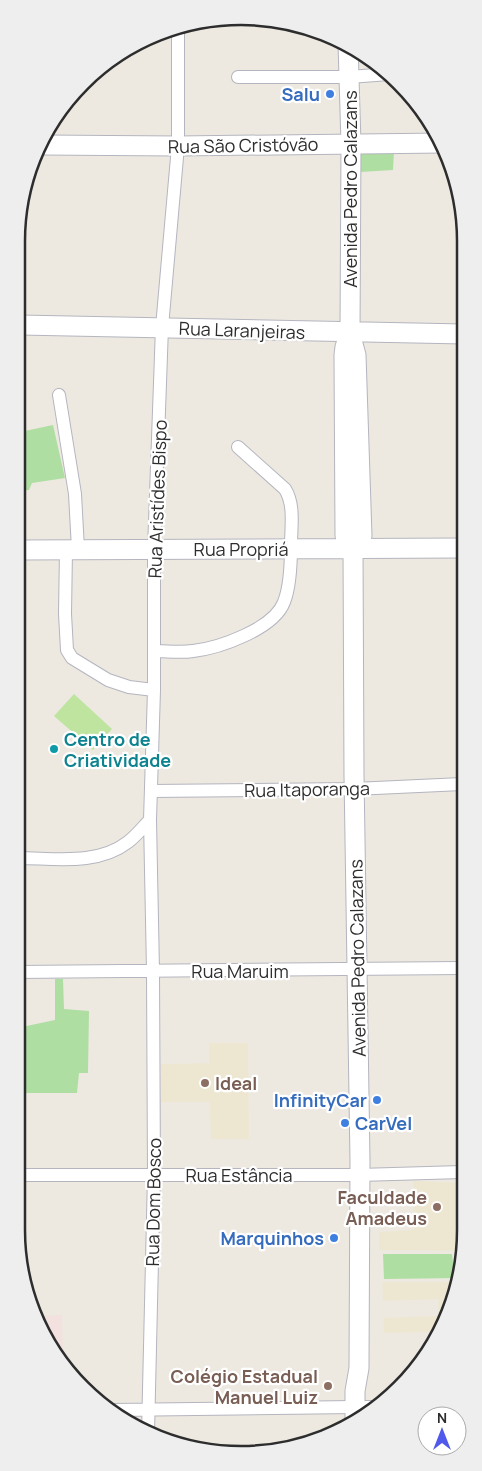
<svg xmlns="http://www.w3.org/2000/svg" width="482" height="1471" font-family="Manrope,sans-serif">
<rect width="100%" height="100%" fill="#ede9e1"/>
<!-- education -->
<path fill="#ede7d2" d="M209 1043H248L249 1139H211L210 1102H161V1064L209 1063Z
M413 1181 462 1183 461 1251 379 1250V1232L414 1230Z
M382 1282H458L437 1332 384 1333 383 1318 439 1316 438 1299 383 1301Z"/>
<!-- medical -->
<path fill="#f2e1df" d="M62 1315 63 1363 33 1316Z"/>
<!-- green -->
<path fill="#afdea2" d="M360 151H394L393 170 360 172Z
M53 425 65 478 32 483 29 490 19 491 20 432Z
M55 979H63L64 1009 89 1011 88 1073H79L77 1093H19L17 1067V1028L55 1020Z
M383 1254H452L454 1271 461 1270 460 1278 384 1279Z"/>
<!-- pitch -->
<path fill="#bee49f" d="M74 694 112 729 93 750 54 716Z"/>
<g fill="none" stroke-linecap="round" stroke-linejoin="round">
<defs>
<path id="street" d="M238 77H349L389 74
M59 395 75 494 78 549
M66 550 65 614 67 650 72 658 108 680 129 687 154 690
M154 651C167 651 180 653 193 651 219 648 274 629 284 602 290 587 291 561 291 545 291 526 295 505 285 489L238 447
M151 791 354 789 462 784
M18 858C54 858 97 866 128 842 136 836 143 827 150 820
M17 972 462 968
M16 1175H359L462 1172
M366 1407H379
M113 1410 355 1407
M148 1433 154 1175 153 971 150 820 154 690V550L162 327 178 146V29"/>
<path id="secondary" d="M348 44 351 144 350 333 356 355 362 536 353 548
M42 145 178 146 443 143
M20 325 464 334
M350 333 345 347 344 355 345 536 353 548 354 775 360 1161 359 1368 355 1391V1420
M19 550 463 548"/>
</defs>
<!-- street casing -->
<use href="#street" stroke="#b4b5bf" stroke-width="14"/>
<!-- secondary casing -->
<use href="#secondary" stroke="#b4b5bf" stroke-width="21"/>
<!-- street -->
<use href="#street" stroke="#fff" stroke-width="12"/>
<!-- secondary -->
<use href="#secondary" stroke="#fff" stroke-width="19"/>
</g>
<!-- markers -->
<g fill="#3f7fe0" stroke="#fff" stroke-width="2">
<circle cx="330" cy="94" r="5"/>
<circle cx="377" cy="1100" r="5"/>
<circle cx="345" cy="1123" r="5"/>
<circle cx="334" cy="1238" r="5"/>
</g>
<circle fill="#0f9aa8" stroke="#fff" stroke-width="2" cx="54" cy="749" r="5"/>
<g fill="#8d6e63" stroke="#fff" stroke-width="2">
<circle cx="205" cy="1083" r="5"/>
<circle cx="437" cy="1207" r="5"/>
<circle cx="328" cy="1386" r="5"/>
</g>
<g text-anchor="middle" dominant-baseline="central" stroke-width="4.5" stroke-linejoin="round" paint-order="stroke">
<!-- shop labels -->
<g font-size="18" font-weight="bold" fill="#366cbe" stroke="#fff" text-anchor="end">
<text x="320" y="94">Salu</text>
<text x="367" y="1100">InfinityCar</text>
<text x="355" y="1123" text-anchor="start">CarVel</text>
<text x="324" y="1238">Marquinhos</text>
</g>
<!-- street labels -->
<g font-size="18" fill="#2d2d2d" stroke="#fff">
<text transform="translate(243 145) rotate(-1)">Rua São Cristóvão</text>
<text transform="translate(350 189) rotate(-90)">Avenida Pedro Calazans</text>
<text transform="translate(242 330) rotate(2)">Rua Laranjeiras</text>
<text transform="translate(157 499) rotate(-88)">Rua Aristídes Bispo</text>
<text x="241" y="549">Rua Propriá</text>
<text transform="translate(307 789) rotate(-1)">Rua Itaporanga</text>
<text transform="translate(357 958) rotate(-91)">Avenida Pedro Calazans</text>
<text x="240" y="971">Rua Maruim</text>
<text x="239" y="1175">Rua Estância</text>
<text transform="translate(153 1202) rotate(-89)">Rua Dom Bosco</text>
</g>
<!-- culture labels -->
<g font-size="18" font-weight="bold" fill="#0d838f" stroke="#fff" text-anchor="start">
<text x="64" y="739">Centro de<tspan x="64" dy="21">Criatividade</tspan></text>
</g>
<!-- education labels -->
<g font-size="18" font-weight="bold" fill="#785e54" stroke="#fff" text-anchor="end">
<text x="215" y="1083" text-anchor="start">Ideal</text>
<text x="427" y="1197">Faculdade<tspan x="427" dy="21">Amadeus</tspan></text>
<text x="318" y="1376">Colégio Estadual<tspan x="318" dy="21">Manuel Luiz</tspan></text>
</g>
</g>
<!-- crop -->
<path d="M0 0H482V1471H0ZM241 25H241A216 216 0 0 1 457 241V1230A216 216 0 0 1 241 1446H241A216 216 0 0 1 25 1230V241A216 216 0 0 1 241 25Z" fill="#eee" fill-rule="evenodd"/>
<path fill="none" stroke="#2d2d2d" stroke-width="2.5" d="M241 25H241A216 216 0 0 1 457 241V1230A216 216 0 0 1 241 1446H241A216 216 0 0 1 25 1230V241A216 216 0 0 1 241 25Z"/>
<!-- north arrow -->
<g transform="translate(442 1431)"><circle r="24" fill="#ffffff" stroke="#ababab"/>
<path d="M0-4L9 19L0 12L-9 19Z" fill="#5059eb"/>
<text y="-8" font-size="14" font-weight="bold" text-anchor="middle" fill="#2d2d2d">N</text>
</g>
</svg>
